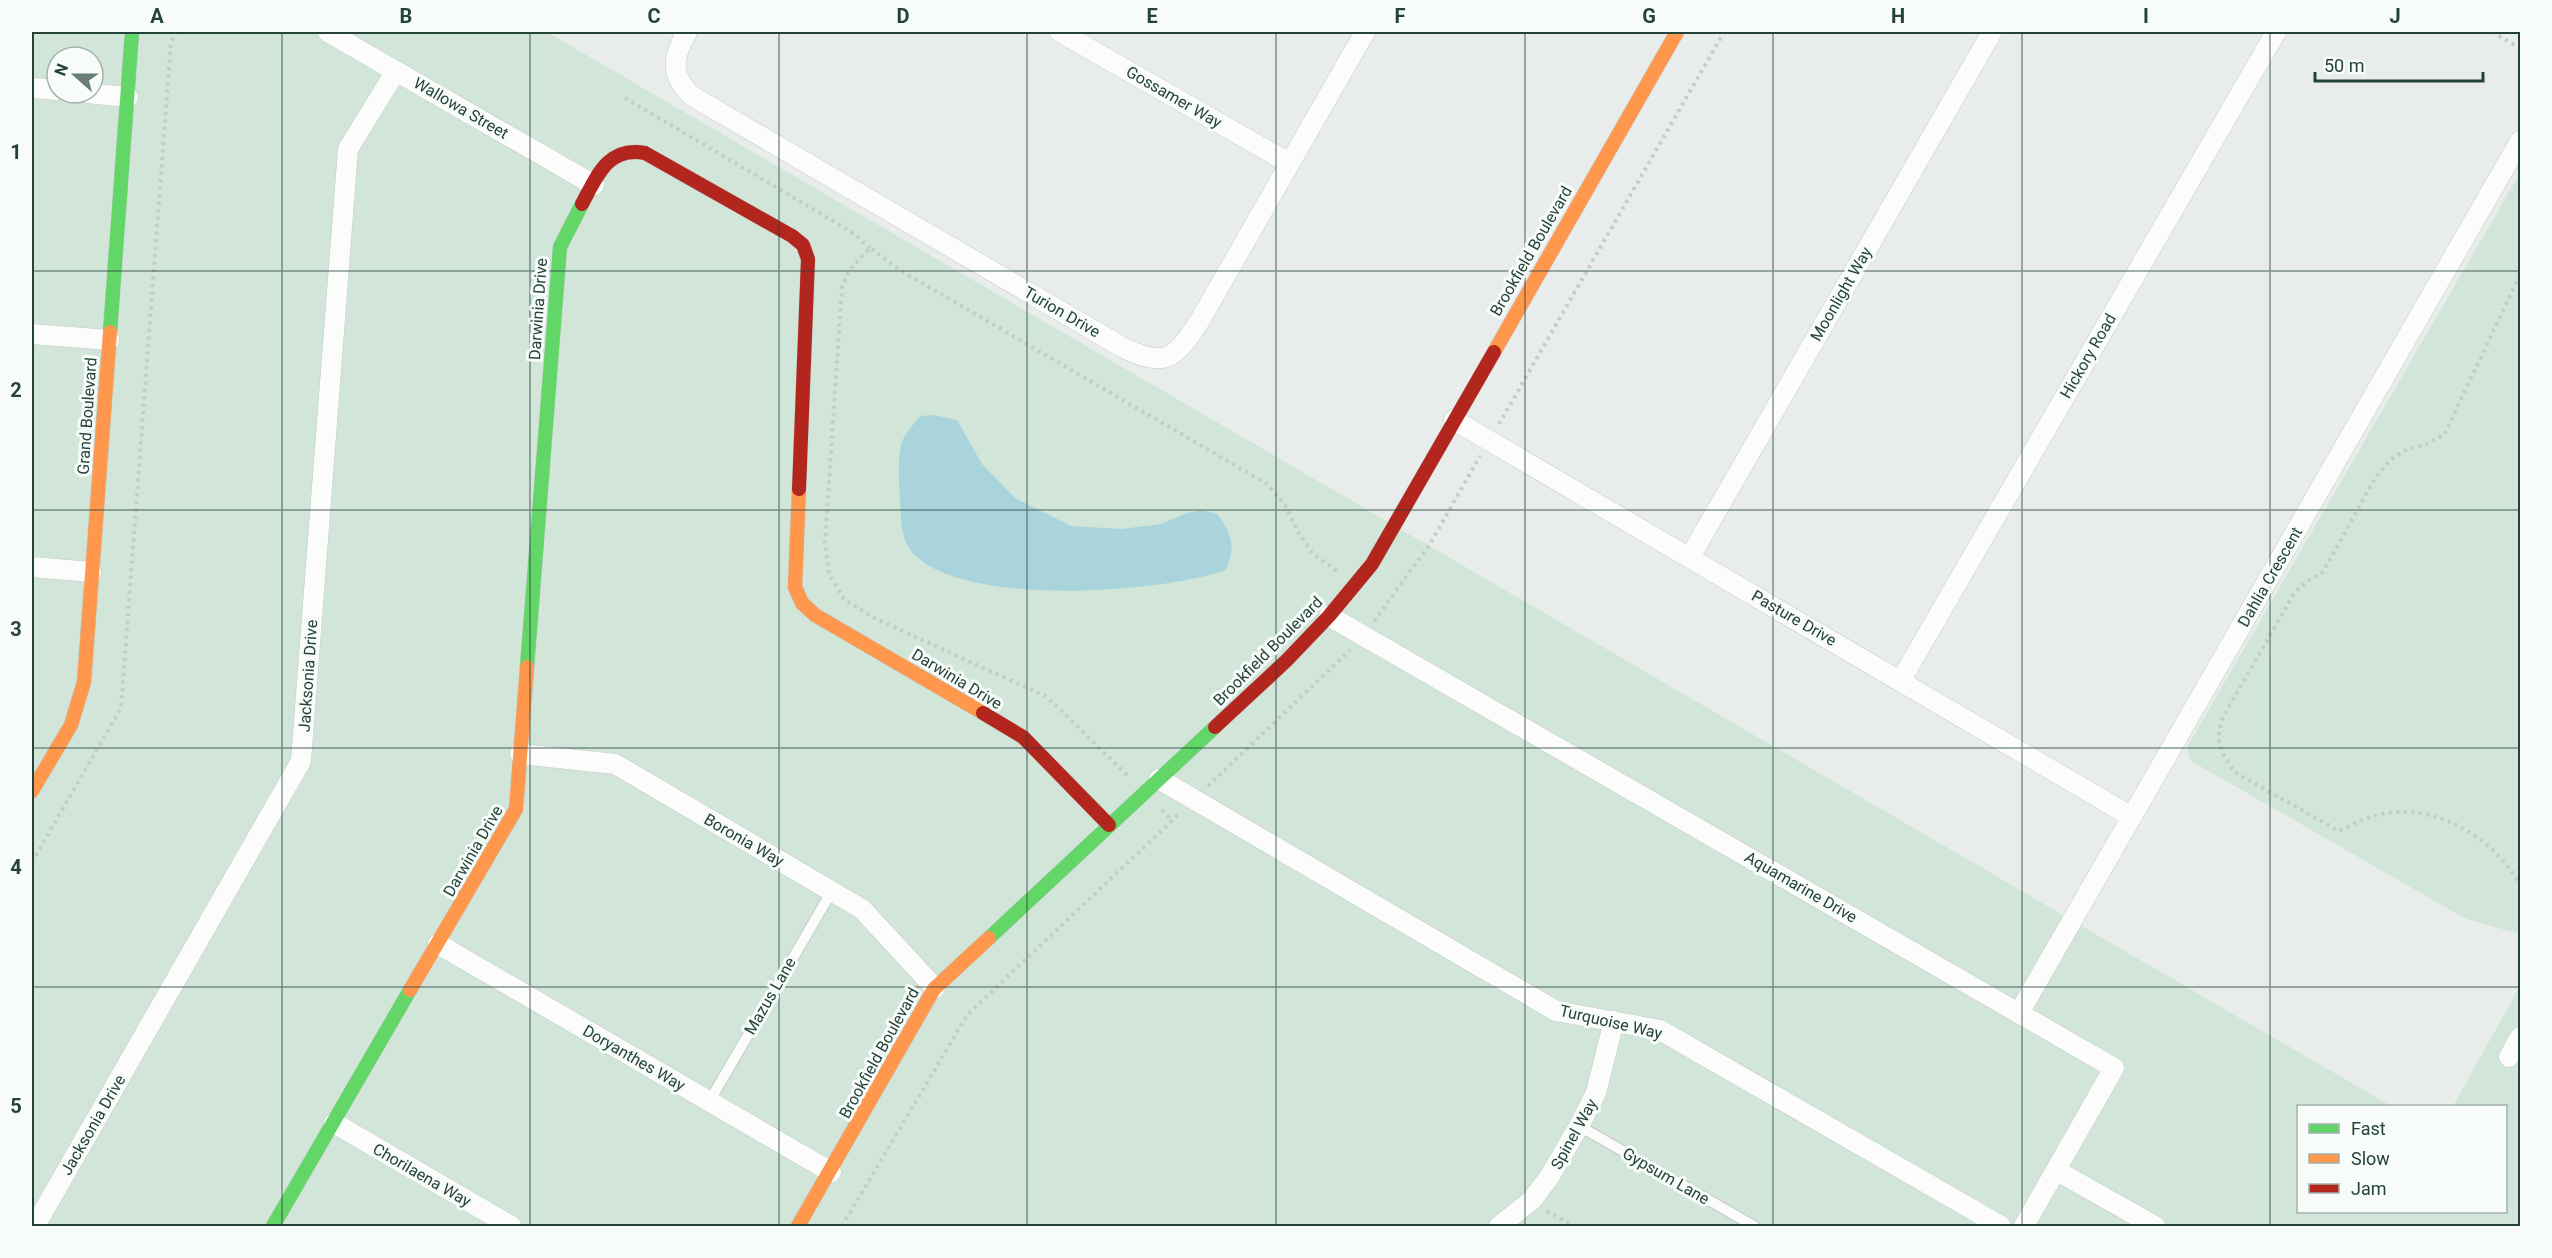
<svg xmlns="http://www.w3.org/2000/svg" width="2552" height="1258" font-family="Roboto,sans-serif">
<rect width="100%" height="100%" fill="#e8edeb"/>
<!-- green -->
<path fill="#d1e6d8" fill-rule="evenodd" d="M32 32H547L2391 1106H2298V1212H2506V1106H2453L2520 986V1226H32ZM57 57H93V93H57Z
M2520 173V934L2466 919 2191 761 2187 747Z"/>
<!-- water -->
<path fill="#a9d4db" d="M934 415 957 420 982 464 1015 498 1071 526 1122 529 1161 524 1187 513 1202 510 1217 514C1232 534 1236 547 1226 570 1160 593 963 608 913 553 900 538 901 519 900 501 899 485 897 456 902 442 905 433 915 423 920 416Z"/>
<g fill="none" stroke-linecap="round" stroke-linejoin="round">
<defs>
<path id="lane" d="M709 1102 832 891
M1579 1126 1754 1226"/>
<path id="street" d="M328 32 594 185
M687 32C673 57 669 74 692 96L1122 347C1165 368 1174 360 1199 322L1365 32
M1060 32 1289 163
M32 88 57 90
M87 93 128 97
M32 334 109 340
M1454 420 2132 817
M1690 557 1992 32
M32 567 91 572
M1329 616 2114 1068 2024 1226
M1901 680 2276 32
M520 754 615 764 862 909 935 988
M1159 779 1556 1011 1660 1030 2001 1226
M438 944 831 1172
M2019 1013 2520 141
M2509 1057 2520 1037
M334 1123 511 1226
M2057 1171 2155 1226
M35 1226 301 761 348 149 396 71
M1499 1226 1532 1200 1550 1176 1579 1126 1596 1093 1614 1021"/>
<path id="fast" d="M110 332 132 32
M527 667 560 247 582 204
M989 938 1215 727
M273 1226 410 990"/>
<path id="slow" d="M1494 352 1677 32
M799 489 795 587 802 603 815 615 983 713
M32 791 71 725 84 682 110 332
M410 990 516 809 527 667
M798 1226 934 989 989 938"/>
<path id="jam" d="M582 204C597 176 608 146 645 153L792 236 803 245 808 259 799 489
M983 713 1023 737 1109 825
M1215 727 1287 660 1329 616 1372 564 1494 352"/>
</defs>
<!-- lane casing -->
<use href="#lane" stroke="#c5cac8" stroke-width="12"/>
<!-- street casing -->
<use href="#street" stroke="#c5cac8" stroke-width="21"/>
<!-- fast casing -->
<use href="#fast" stroke="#c3cbc8" stroke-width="15"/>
<!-- slow casing -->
<use href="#slow" stroke="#c3cbc8" stroke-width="15"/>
<!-- jam casing -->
<use href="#jam" stroke="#c3cbc8" stroke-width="15"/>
<!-- path -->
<path stroke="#c3ccca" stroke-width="4" stroke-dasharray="3 4.5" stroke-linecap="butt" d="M2492 32 2520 48
M625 98 850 231 870 248
M2520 275 2444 435 2424 445 2407 449 2390 460 2375 478 2323 572 2306 582 2295 592 2223 717 2219 732V743L2222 752 2234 772 2339 831C2353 824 2366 817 2382 814 2437 803 2494 838 2520 885
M1499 424 1724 32
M1374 621 1430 544 1480 456
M1127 775 1047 697 872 617 844 599 829 574 825 543 842 286 851 268 870 248 898 269 1267 484 1285 505 1299 533 1312 553 1337 571
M1208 786 1350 650
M1162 810 1172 821
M32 862 121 708 171 42 177 32
M1547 1211 1574 1226
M842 1226 967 1015 1179 814"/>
<!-- lane -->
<use href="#lane" stroke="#fcfcfc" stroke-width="10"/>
<!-- street -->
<use href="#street" stroke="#fcfcfc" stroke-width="20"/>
<!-- fast -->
<use href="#fast" stroke="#63d668" stroke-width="14"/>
<!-- slow -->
<use href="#slow" stroke="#ff974d" stroke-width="14"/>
<!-- jam -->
<use href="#jam" stroke="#b3261e" stroke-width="14"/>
</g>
<!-- grid -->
<path fill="none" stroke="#24423a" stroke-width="1.5" stroke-opacity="0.55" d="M282 32V1226M530 32V1226M779 32V1226M1027 32V1226M1276 32V1226M1525 32V1226M1773 32V1226M2022 32V1226M2270 32V1226M32 271H2520M32 510H2520M32 748H2520M32 987H2520"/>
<g text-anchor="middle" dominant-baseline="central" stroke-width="6" stroke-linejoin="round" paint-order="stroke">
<!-- street labels -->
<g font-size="16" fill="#24423a" stroke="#f7fbf9">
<text transform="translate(1174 97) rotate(30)">Gossamer Way</text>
<text transform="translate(461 108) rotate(30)">Wallowa Street</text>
<text transform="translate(1531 251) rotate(-60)">Brookfield Boulevard</text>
<text transform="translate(1841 294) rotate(-60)">Moonlight Way</text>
<text transform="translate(538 309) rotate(-86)">Darwinia Drive</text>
<text transform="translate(1062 312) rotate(30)">Turion Drive</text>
<text transform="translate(2088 356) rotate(-60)">Hickory Road</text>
<text transform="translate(87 416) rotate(-86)">Grand Boulevard</text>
<text transform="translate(2270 577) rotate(-60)">Dahlia Crescent</text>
<text transform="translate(1794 618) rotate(30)">Pasture Drive</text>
<text transform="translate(1268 651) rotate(-45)">Brookfield Boulevard</text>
<text transform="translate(308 676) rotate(-86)">Jacksonia Drive</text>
<text transform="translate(957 679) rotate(31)">Darwinia Drive</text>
<text transform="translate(744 840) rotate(30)">Boronia Way</text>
<text transform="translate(473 851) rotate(-60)">Darwinia Drive</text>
<text transform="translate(1801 887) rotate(30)">Aquamarine Drive</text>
<text transform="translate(770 996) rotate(-60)">Mazus Lane</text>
<text transform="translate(1611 1022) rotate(13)">Turquoise Way</text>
<text transform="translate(879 1053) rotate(-61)">Brookfield Boulevard</text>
<text transform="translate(634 1058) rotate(30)">Doryanthes Way</text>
<text transform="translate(93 1125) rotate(-60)">Jacksonia Drive</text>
<text transform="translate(1574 1134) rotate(-61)">Spinel Way</text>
<text transform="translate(422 1175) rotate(30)">Chorilaena Way</text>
<text transform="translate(1666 1176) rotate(30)">Gypsum Lane</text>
</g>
</g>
<!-- border -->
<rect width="2552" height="1258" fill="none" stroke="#f7fbf9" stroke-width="66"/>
<!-- legend -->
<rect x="2297" y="1105" width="210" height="108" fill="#f7fbf9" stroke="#a3b1ad" stroke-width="1.5"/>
<rect x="2309" y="1124" width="30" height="9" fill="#63d668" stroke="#a3b1ad" stroke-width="1.5"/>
<text x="2351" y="1135" font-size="18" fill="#24423a">Fast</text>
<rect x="2309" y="1154" width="30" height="9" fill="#ff974d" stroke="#a3b1ad" stroke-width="1.5"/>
<text x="2351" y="1165" font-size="18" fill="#24423a">Slow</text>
<rect x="2309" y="1184" width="30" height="9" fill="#b3261e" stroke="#a3b1ad" stroke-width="1.5"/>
<text x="2351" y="1195" font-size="18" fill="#24423a">Jam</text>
<!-- north arrow -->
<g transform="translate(75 75) rotate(291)"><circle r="28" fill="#f7fbf9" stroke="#a3b1ad" stroke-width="1.5"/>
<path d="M0-4.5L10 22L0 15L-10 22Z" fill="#697e78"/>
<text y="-9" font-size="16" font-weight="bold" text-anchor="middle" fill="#24423a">N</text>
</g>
<!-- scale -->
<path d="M2315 72v9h168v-9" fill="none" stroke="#24423a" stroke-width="3"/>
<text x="2324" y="72" font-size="18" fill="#24423a" stroke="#f7fbf9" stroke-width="4.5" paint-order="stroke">50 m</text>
<rect x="33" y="33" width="2486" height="1192" fill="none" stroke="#24423a" stroke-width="2"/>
<g font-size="20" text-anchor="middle" font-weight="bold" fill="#24423a">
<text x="157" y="23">A</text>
<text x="406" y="23">B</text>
<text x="654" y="23">C</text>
<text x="903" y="23">D</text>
<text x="1152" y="23">E</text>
<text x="1400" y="23">F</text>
<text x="1649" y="23">G</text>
<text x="1898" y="23">H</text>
<text x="2146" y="23">I</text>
<text x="2395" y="23">J</text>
<text x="16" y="159">1</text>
<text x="16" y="397">2</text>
<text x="16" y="636">3</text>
<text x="16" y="874">4</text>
<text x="16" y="1113">5</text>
</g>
</svg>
